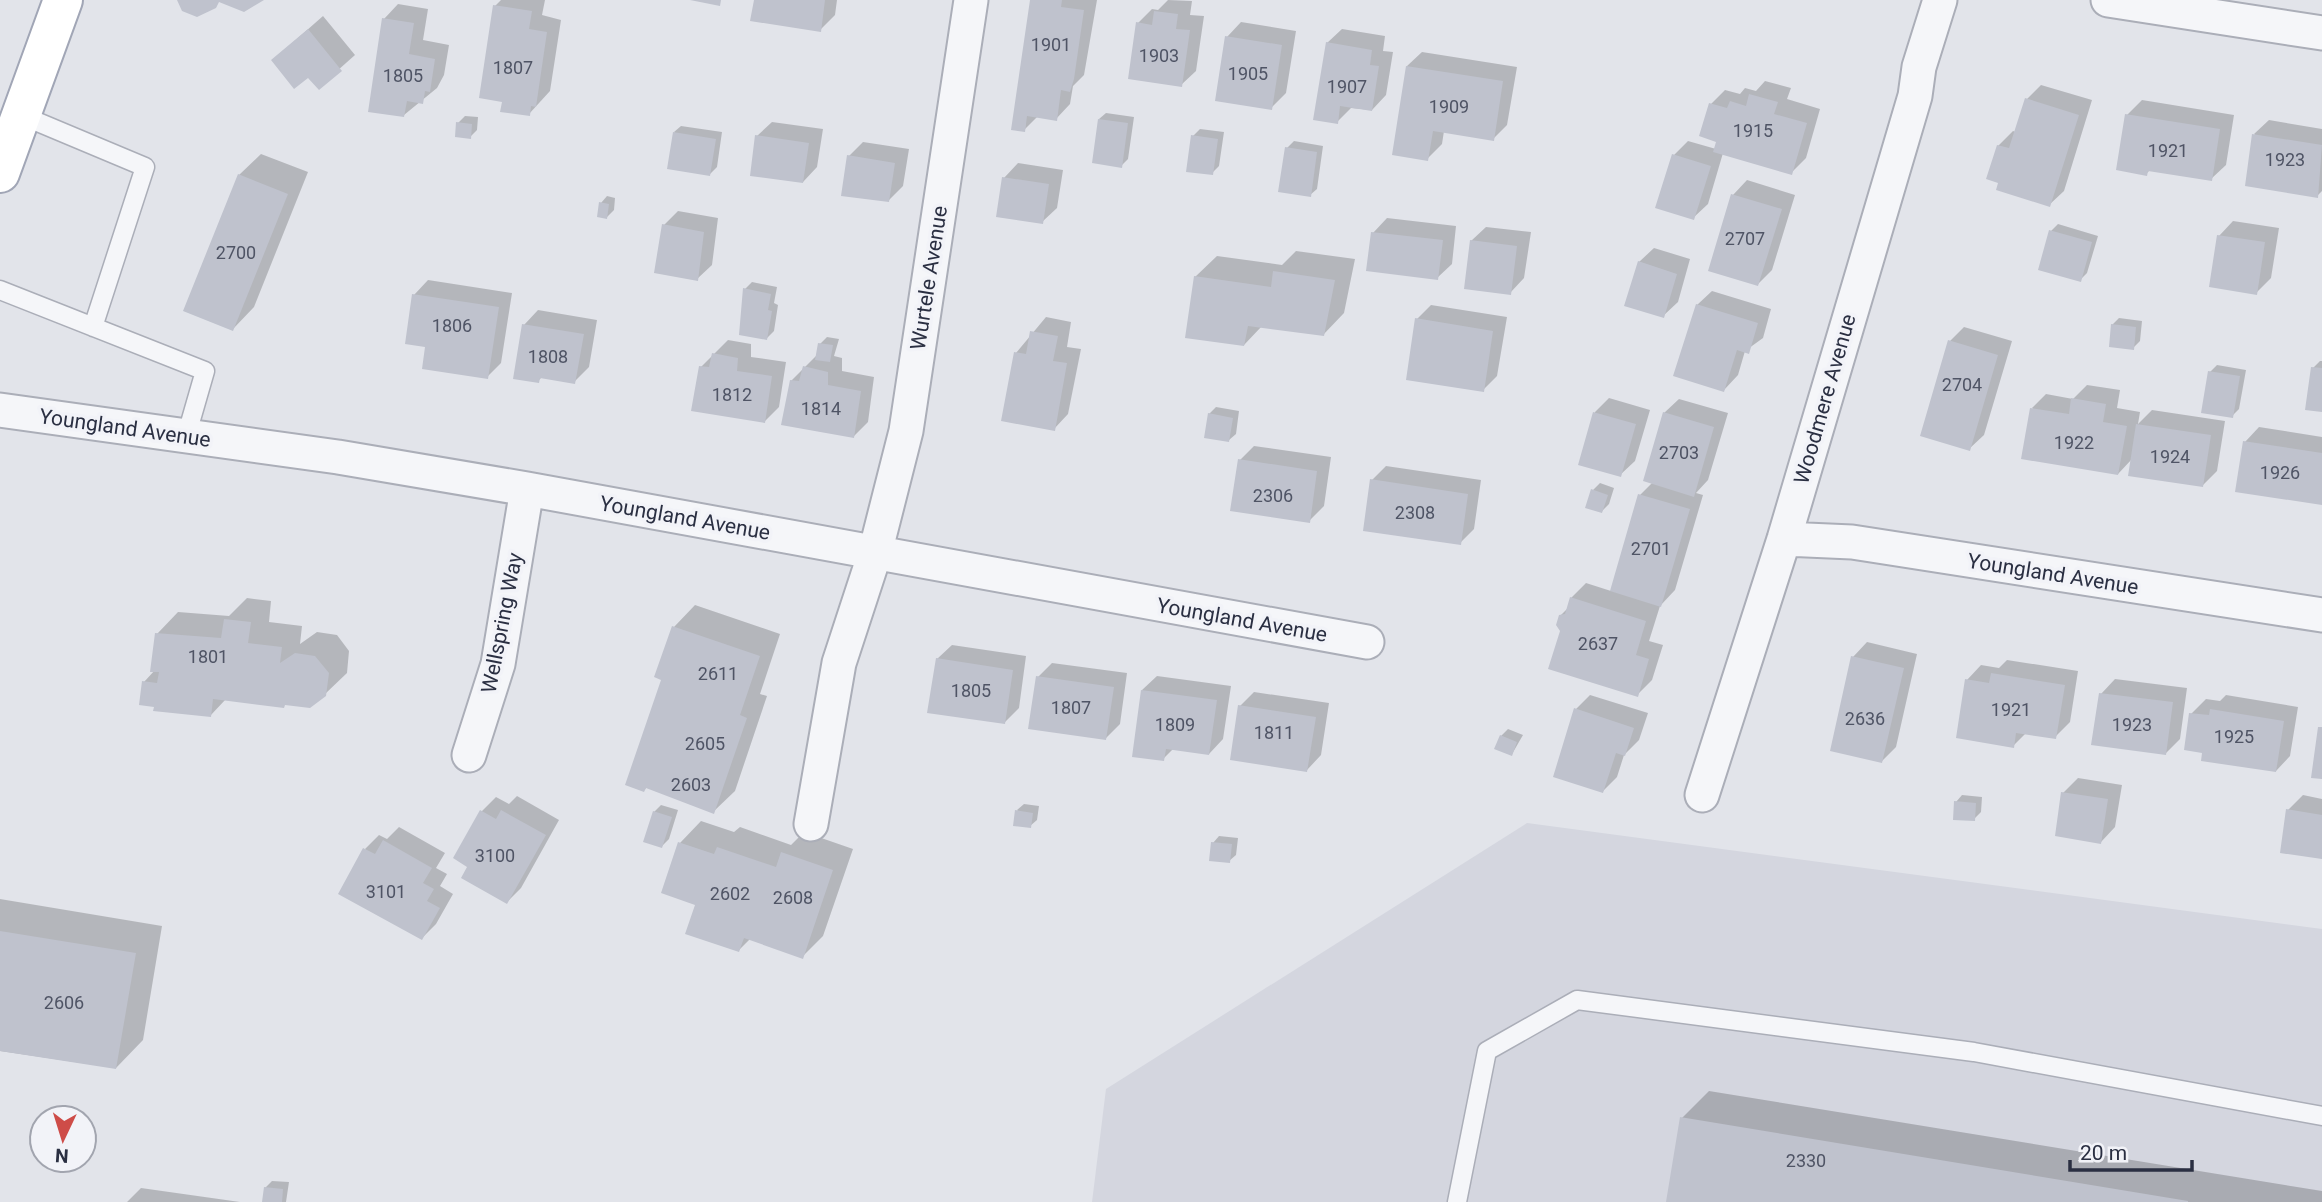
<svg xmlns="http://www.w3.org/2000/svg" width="2322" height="1202" font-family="Roboto,sans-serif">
<rect width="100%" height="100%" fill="#e2e4ea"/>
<!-- built -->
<path fill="#d4d6df" d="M1527 823 2322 929V1202H1092L1106 1089Z"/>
<!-- shadow -->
<path fill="#0003" d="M501 0H545L542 15 561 20 550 91 529 114 504 101 495 6Z
M756 0H837L835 15 820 30Z
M1032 0H1097L1084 75 1073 86 1070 104 1056 119 1038 116 1025 129Z
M1168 0 1192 1 1190 15 1204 16 1196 71 1181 85 1138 23 1152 9 1158 10Z
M398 4 428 9 423 40 449 45 444 75 437 88 404 115 384 19Z
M323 16 355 55 319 87 308 75 273 60Z
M1241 22 1296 31 1286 93 1271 108 1227 37Z
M1342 29 1385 36 1383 51 1393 52 1386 95 1372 110 1351 108 1337 122 1327 43Z
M1422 52 1517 67 1507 125 1493 139 1444 131 1442 144 1427 159 1407 66Z
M1765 81 1791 88 1787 99 1820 109 1806 158 1791 173 1723 153 1708 204 1693 218 1674 155 1688 141 1716 149 1718 140 1711 104 1725 90 1740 94 1745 88 1756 91Z
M2041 85 2092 100 2064 191 2049 205 2000 182 1998 146 2013 131 2016 132 2027 99Z
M2142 100 2234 115 2226 165 2211 179 2150 170 2146 174 2127 115Z
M1106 113 1134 117 1128 159 1121 166 1099 119Z
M465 116 478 117 477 130 470 137 458 123Z
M2269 120 2322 129V191L2317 196 2254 134Z
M772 122 823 129 817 167 803 182 757 136Z
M681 126 722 132 717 167 710 174 674 132Z
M1200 129 1224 132 1219 166 1212 173 1193 136Z
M1294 141 1323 146 1317 189 1310 195 1287 148Z
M863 142 909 149 903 186 889 200 849 156Z
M261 154 308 172 254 307 233 329 239 175Z
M1018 163 1063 170 1057 208 1042 222 1004 178Z
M1747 180 1795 195 1772 270 1758 284 1733 195Z
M607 196 615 198 614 210 607 217 601 203Z
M678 211 718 218 712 265 697 279 664 225Z
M1387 218 1456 226 1452 264 1437 278 1373 233Z
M2233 221 2279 228 2271 278 2256 293 2219 236Z
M2058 224 2098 236 2087 273 2080 280 2051 231Z
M1486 227 1531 232 1524 278 1510 293 1471 241Z
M1654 248 1690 259 1678 302 1663 316 1639 262Z
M1296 251 1355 259 1344 313 1323 335 1262 326 1244 345 1195 277 1217 256 1282 265Z
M428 280 512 293 501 363 487 377 414 295Z
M752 282 777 287 774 303 778 305 774 331 767 338 745 289Z
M1712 291 1771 309 1763 338 1745 351 1738 375 1724 390 1697 305Z
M1431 305 1507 317 1497 376 1483 390 1417 319Z
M538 310 597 320 589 367 574 382 542 377 538 381 524 325Z
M1046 317 1071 322 1067 347 1081 349 1068 414 1054 429 1016 353Z
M2119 318 2142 321 2140 341 2133 348 2112 325Z
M1964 327 2012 341 1984 435 1969 449 1950 341Z
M827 337 839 339 834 356 842 358V371L874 377 868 422 854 436 791 381 818 354 820 344Z
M728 340 751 344V357L786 362 779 407 764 422 701 367Z
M2320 361H2322V411L2313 368Z
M2217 365 2246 370 2239 409 2232 416 2210 372Z
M2087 385 2120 390 2117 408 2140 412 2138 424 2152 410 2225 421 2217 471 2202 486 2132 459 2118 474 2032 408 2046 394 2073 399Z
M1609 398 1650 410 1635 461 1620 475 1580 463 1595 412Z
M1679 399 1728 413 1708 480 1696 493 1703 495 1675 590 1660 606 1649 641 1663 645 1652 680 1637 695 1561 631 1560 616 1568 608 1571 598 1586 583 1611 591 1640 495 1653 482 1664 413Z
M1216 407 1239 411 1236 434 1229 440 1209 414Z
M2259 427 2322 437V503L2245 442Z
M1254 446 1331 457 1324 506 1309 521 1240 460Z
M1386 466 1481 480 1474 529 1460 543 1372 480Z
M1600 483 1614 488 1609 504 1602 511 1593 490Z
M247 598 271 601 269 622 302 626 300 644 317 632 337 635 349 651 347 673 325 694 226 699 210 716 144 682 155 670 157 634 178 612 229 616Z
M695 605 780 634 760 694 767 696 735 791 713 812 647 787 644 790 674 627Z
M1867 642 1917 654 1896 747 1882 761 1853 657Z
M952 645 1026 656 1019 708 1005 722 937 659Z
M2007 660 2078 671 2070 722 2055 737 2026 733 2013 746 1967 680 1981 665 1999 668Z
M1052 663 1127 673 1120 724 1106 738 1038 677Z
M1157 676 1231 686 1223 739 1209 754 1174 748 1163 759 1142 690Z
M2115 679 2187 688 2180 739 2166 753 2101 694Z
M1254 692 1329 703 1321 755 1307 770 1240 706Z
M1590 695 1648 713 1639 740 1624 755 1617 777 1603 791 1576 709Z
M2226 695 2298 707 2290 756 2276 771 2204 752 2191 714 2206 699 2220 701Z
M1508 729 1523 735 1512 754 1501 736Z
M2078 778 2122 785 2115 827 2101 842 2063 793Z
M1962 795 1982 797 1981 812 1974 819 1956 802Z
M2303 795 2322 799V858L2288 810Z
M517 796 559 820 521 888 507 902 470 866 482 811 496 797 509 804Z
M1024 804 1039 806 1037 820 1030 826 1017 810Z
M661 805 678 810 669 839 662 846 654 812Z
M701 821 734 832 740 827 791 845 804 832 853 849 823 936 802 957 750 939 739 950 697 904 663 892 680 843Z
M399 827 445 853 436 868 447 874 440 886 453 894 436 924 422 938 365 849 379 835 387 839Z
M1219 836 1238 838 1236 855 1229 861 1213 843Z
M0 899 162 926 143 1040 116 1068 0 1051Z
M1709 1091 2322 1191V1202H1668L1682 1118Z
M272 1181 289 1182 286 1202H264L265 1188Z
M141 1188 240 1202H127Z"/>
<!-- building -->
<path fill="#bfc2cd" d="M177 0H264L244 12 219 2 216 8 197 17 182 11Z
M690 0H721L720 6Z
M754 0H825L821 32 750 21Z
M1030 0H1062L1061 7 1084 10 1074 79 1070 92 1061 90 1057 121 1027 116 1025 132 1011 130Z
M493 5 532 11 529 29 547 32 536 107 531 106 530 116 500 112 502 102 479 98Z
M1154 11 1178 14 1176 29 1190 30 1182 87 1128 79 1136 22 1152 25Z
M382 18 414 23 409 54 435 59 430 92 425 91 423 104 407 101 404 117 368 112Z
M308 29 342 71 319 90 308 78 294 89 271 60Z
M1225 36 1282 45 1272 110 1215 101Z
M1326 42 1372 50 1370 65 1379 66 1372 111 1340 106 1338 124 1313 120Z
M1406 66 1503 81 1494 141 1433 131 1428 161 1392 155Z
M1749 94 1778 102 1774 114 1807 123 1792 175 1713 152 1716 142 1699 136 1709 103 1727 108 1730 101 1746 106Z
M2025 98 2079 115 2050 207 1996 190 1998 183 1986 179 1997 145 2009 148Z
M2125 114 2220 129 2212 181 2148 171 2147 176 2116 170Z
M1098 119 1128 123 1122 168 1092 163Z
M456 122 472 124 471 139 455 137Z
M673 132 716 139 710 176 667 169Z
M2252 134 2322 145 2318 198 2245 186Z
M755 135 809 143 803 183 750 176Z
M1191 135 1218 139 1213 175 1186 172Z
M1285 147 1317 152 1311 197 1278 192Z
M1672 154 1711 166 1694 220 1655 208Z
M847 155 895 163 889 202 841 196Z
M238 174 288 194 233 331 183 311Z
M1002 177 1049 184 1043 224 996 217Z
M1731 194 1782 209 1758 286 1708 271Z
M599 202 609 204 607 219 597 217Z
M662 224 704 232 698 281 654 273Z
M2049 230 2092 242 2081 282 2038 270Z
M1371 232 1443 240 1438 280 1366 271Z
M2217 235 2265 242 2257 295 2209 287Z
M1470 240 1517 246 1511 295 1464 289Z
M1638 261 1677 274 1664 318 1624 306Z
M1273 271 1335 280 1324 336 1248 326 1244 346 1185 338 1194 276 1271 287Z
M743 288 771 294 768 310 772 311 767 340 739 335Z
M412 294 499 307 488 379 422 369 425 347 405 344Z
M1696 304 1758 323 1749 354 1737 350 1724 392 1673 376Z
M1415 318 1493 331 1484 392 1406 380Z
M522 324 584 334 575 384 540 378 539 383 513 379Z
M2111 324 2136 327 2134 350 2109 347Z
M1030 331 1058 336 1053 361 1067 363 1055 431 1001 421 1014 352 1026 354Z
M1948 340 1998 355 1970 451 1920 436Z
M818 343 833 345 830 362 815 360Z
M712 353 738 358 737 371 772 376 765 423 691 411 699 366 709 367Z
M803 366 828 372V385L861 391 854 438 781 425 790 380 799 381Z
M2311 367 2322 368V412L2305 410Z
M2208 371 2240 376 2233 418 2201 413Z
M2071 398 2106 404 2103 422 2127 426 2118 475 2021 459 2030 408 2069 414Z
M1593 412 1636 424 1621 477 1578 465Z
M1663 412 1714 427 1694 497 1643 481Z
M1208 413 1233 418 1229 442 1204 438Z
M2136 424 2211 435 2203 487 2128 476Z
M2243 441 2322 453V505L2235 492Z
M1238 459 1317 471 1310 523 1230 511Z
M1370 479 1468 494 1461 545 1363 531Z
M1591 489 1608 495 1602 513 1585 508Z
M1638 494 1690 509 1661 607 1610 591Z
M1570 597 1646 621 1636 655 1649 659 1638 697 1548 669 1560 631 1556 625 1559 615 1565 614Z
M224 619 251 622 248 643 282 647 280 663 295 653 315 656 329 673 326 696 310 708 285 705 284 708 213 699 211 717 153 711 154 707 139 705 142 681 157 683 159 672H150L155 633 221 638Z
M672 626 760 656 740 715 747 718 714 814 646 788 644 792 625 785 661 680 654 677Z
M1851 656 1904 668 1882 763 1830 751Z
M936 658 1013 670 1005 724 927 713Z
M1991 673 2065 685 2056 739 2016 733 2014 748 1956 738 1965 679 1989 683Z
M1036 676 1114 687 1106 740 1028 729Z
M1141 690 1217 700 1209 755 1166 749 1164 761 1132 757Z
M2099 693 2173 702 2166 755 2091 745Z
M1238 705 1316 717 1307 772 1230 760Z
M1574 708 1634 728 1625 756 1616 753 1603 793 1553 777Z
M2210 709 2284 721 2276 772 2201 761 2202 753 2184 750 2189 713 2209 715Z
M2318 727H2322V779L2311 778Z
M1500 735 1517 742 1512 756 1494 749Z
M2061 792 2108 799 2101 844 2055 836Z
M1954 801 1976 803 1975 821 1953 820Z
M2286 809 2322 815V859L2280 853Z
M480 810 496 819 501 810 546 835 507 904 461 878 467 867 453 858Z
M1015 810 1033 813 1031 828 1013 826Z
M653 811 672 817 662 848 643 842Z
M383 840 432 868 423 883 434 889 427 901 440 908 422 940 338 894 363 848 375 854Z
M678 842 714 854 717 847 776 867 781 852 833 870 803 959 744 938 739 952 685 934 695 905 661 893Z
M1211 842 1232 844 1230 863 1209 861Z
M0 931 136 953 116 1069 0 1051Z
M1680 1117 2188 1201V1202H1666Z
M264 1187 283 1189 282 1202H262Z"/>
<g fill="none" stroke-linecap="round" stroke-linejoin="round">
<defs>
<path id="lane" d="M21 115 145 167 93 327
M0 290 205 371 186 437
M1457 1202 1487 1051 1577 1000 1974 1052 2322 1116"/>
<path id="street" d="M2108 0 2322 33
M0 410 338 457 527 489 1367 642
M1784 539 1852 542 2322 615
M469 755 498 664 527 489
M1702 795 1784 539 1915 96 1919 67 1940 0
M811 824 839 663 875 553 906 431 971 0"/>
<path id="primary" d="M0 173 63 0"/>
</defs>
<!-- lane casing -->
<use href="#lane" stroke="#abaeb8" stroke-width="21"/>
<!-- street casing -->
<use href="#street" stroke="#abaeb8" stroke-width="37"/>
<!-- primary casing -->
<use href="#primary" stroke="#a1a6b6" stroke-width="42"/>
<!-- lane -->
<use href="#lane" stroke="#f5f6f9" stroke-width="18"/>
<!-- street -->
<use href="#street" stroke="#f5f6f9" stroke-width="33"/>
<!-- primary -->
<use href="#primary" stroke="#fff" stroke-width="38"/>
</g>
<g text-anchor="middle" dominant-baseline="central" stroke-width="7" stroke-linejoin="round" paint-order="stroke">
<!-- number labels -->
<g font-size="18" fill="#4f5465">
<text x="1051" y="44">1901</text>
<text x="1159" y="55">1903</text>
<text x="513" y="67">1807</text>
<text x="1248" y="73">1905</text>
<text x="403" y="75">1805</text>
<text x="1347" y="86">1907</text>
<text x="1449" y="106">1909</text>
<text x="1753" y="130">1915</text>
<text x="2168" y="150">1921</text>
<text x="2285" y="159">1923</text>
<text x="1745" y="238">2707</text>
<text x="236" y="252">2700</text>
<text x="452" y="325">1806</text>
<text x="548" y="356">1808</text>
<text x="1962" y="384">2704</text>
<text x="732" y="394">1812</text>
<text x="821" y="408">1814</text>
<text x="2074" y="442">1922</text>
<text x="1679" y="452">2703</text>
<text x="2170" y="456">1924</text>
<text x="2280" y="472">1926</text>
<text x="1273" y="495">2306</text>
<text x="1415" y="512">2308</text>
<text x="1651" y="548">2701</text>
<text x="1598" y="643">2637</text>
<text x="208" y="656">1801</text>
<text x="718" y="673">2611</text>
<text x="971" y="690">1805</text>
<text x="1071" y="707">1807</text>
<text x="2011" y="709">1921</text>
<text x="1865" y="718">2636</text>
<text x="1175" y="724">1809</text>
<text x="2132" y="724">1923</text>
<text x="1274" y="732">1811</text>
<text x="2234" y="736">1925</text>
<text x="705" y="743">2605</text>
<text x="691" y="784">2603</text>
<text x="495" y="855">3100</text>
<text x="386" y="891">3101</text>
<text x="730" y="893">2602</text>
<text x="793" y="897">2608</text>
<text x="64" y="1002">2606</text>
<text x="1806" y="1160">2330</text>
</g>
<!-- street labels -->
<g font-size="21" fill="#2a2f42" stroke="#f2f3f8">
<text transform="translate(929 278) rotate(-81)">Wurtele Avenue</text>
<text transform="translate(1825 399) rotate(-74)">Woodmere Avenue</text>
<text transform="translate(125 428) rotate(8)">Youngland Avenue</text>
<text transform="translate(685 518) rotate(10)">Youngland Avenue</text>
<text transform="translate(2053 574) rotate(9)">Youngland Avenue</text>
<text transform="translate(1242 620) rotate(10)">Youngland Avenue</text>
<text transform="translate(502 623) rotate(-79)">Wellspring Way</text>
</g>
</g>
<!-- north arrow -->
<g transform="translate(63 1139) rotate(184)"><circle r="33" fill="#f2f3f8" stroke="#a2a5af" stroke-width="2"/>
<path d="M0-5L12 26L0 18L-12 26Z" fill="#ce4c48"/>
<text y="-10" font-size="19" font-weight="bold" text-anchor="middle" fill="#2a2f42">N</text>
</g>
<!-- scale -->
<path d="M2070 1160v10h122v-10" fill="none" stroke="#2a2f42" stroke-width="3.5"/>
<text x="2080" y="1160" font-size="21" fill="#2a2f42" stroke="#f2f3f8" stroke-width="5" paint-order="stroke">20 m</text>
</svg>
